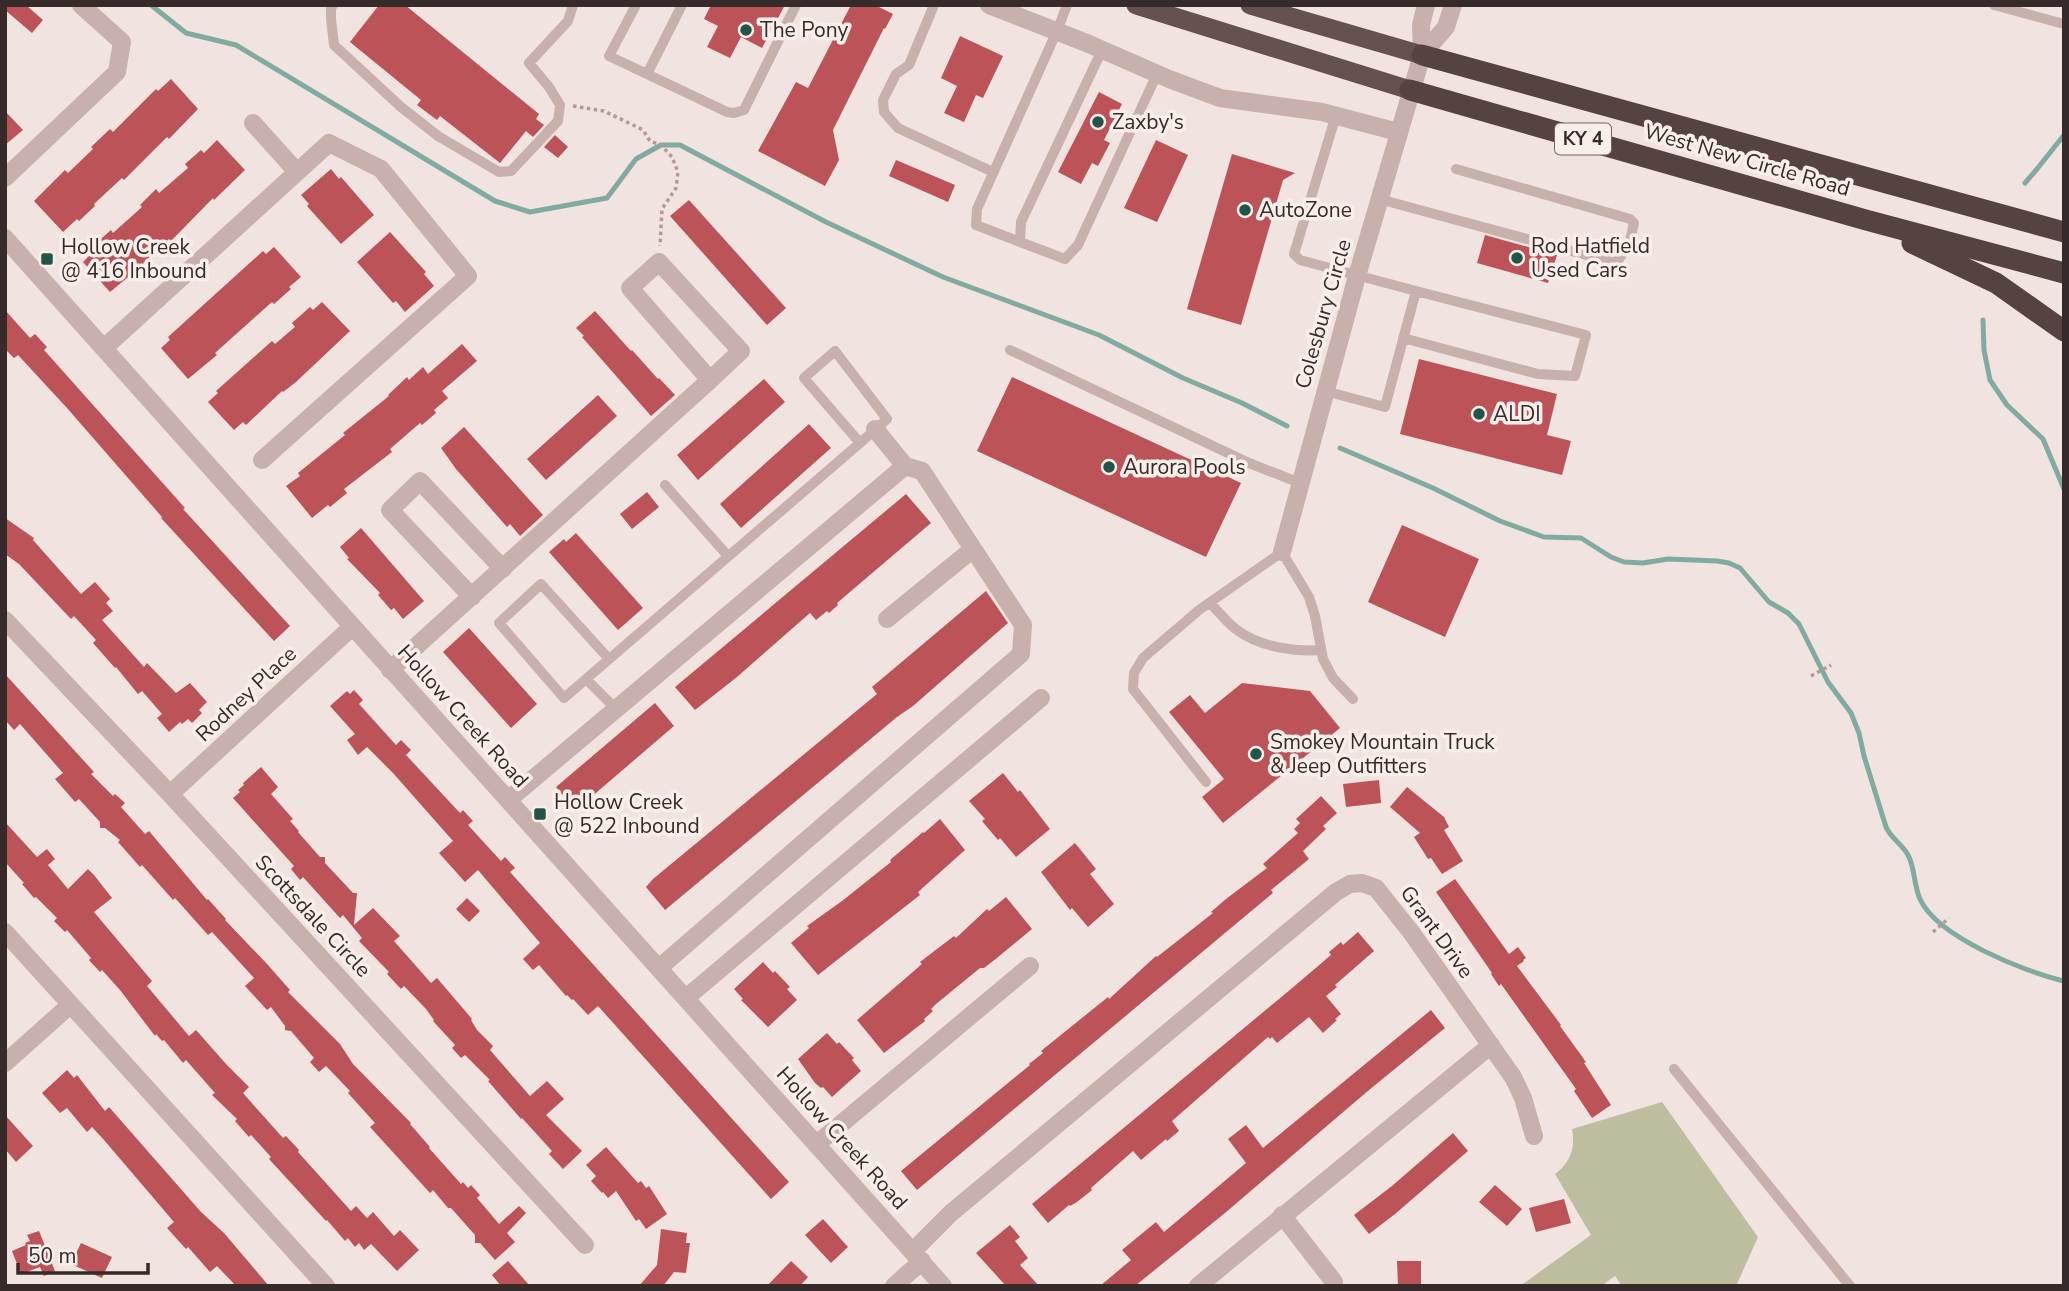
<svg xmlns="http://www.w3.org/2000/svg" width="2069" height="1291" font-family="'Nunito Sans',sans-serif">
<rect width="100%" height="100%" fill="#f1e3df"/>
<!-- green -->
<path fill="#bdbea0" d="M1662 1102 1758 1237 1736 1286H1622L1615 1276 1601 1286H1520L1591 1235 1555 1174C1570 1163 1576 1147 1572 1129Z"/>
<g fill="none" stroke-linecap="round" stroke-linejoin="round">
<!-- stream -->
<path stroke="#81aba0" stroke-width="5" d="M151 5 186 33 236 45 495 201 530 212 607 198 636 159 661 145H680L826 222 943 277 1099 335 1183 378 1242 403 1287 426
M2025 183 2037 169 2064 135
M1983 320 1984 350 1990 380 2007 405 2043 439 2064 489
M1340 448 1433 488 1500 521 1544 537 1581 538 1611 557 1624 562 1643 563 1668 559 1717 561 1729 563 1740 568 1769 602 1788 613 1799 624 1828 682 1851 713 1859 733 1864 756 1886 827C1891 839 1904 845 1909 857 1915 870 1914 886 1920 899 1937 937 2025 972 2064 981"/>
</g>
<!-- building -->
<path fill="#bb5359" d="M5 5H26L43 20 32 33 5 10Z
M379 5H405L539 114 536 119 544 125 533 137 526 131 500 163 440 116 437 120 417 105 421 100 350 42Z
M711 5H785L762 48 741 37 730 58 707 47 718 26 704 19Z
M851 5H875L893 14 885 29 884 28 833 130 839 160 825 186 758 151 796 82 808 88Z
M960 36 1003 56 983 98 976 95 964 122 944 113 957 86 941 78Z
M171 79 198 109 169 139 167 137 124 180 122 178 94 204 95 206 79 221 77 219 63 232 34 201 65 170 68 173 93 149 91 147 110 129 113 132 156 89 158 91Z
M1099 92 1122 104 1104 140 1110 143 1098 166 1092 163 1081 184 1058 172Z
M5 111 23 130 5 145Z
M555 135 568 147 558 158 544 147Z
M217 140 245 170 214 200 213 198 171 241 169 239 143 263 144 264 110 292 83 262 97 248 94 245 111 230 113 233 142 207 140 205 156 189 159 193 188 168 185 164 201 150 204 153Z
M1156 140 1188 155 1157 222 1124 208Z
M1232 154 1295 173 1283 180 1241 325 1187 309Z
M896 160 955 185 948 202 889 176Z
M331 169 339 179 341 177 374 215 341 244 307 206 309 204 301 195Z
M689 200 786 308 767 325 670 216Z
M390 232 426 272 424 274 434 286 405 312 396 301 393 303 357 262Z
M1485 235 1557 255 1548 283 1477 263Z
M274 247 301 277 289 287 291 289 274 304 272 302 215 353 217 355 188 379 161 348 170 340 168 337 263 251 266 254Z
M322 302 350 331 296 382 283 392 282 391 246 425 243 422 234 430 208 402 218 393 216 391 272 341 275 344 295 327 292 323 310 307 313 310Z
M5 310 30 338 35 334 47 347 44 350 185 508 183 509 290 626 274 641 161 518 162 517 67 408 18 355 14 358 5 349Z
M595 311 631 351 632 350 658 379 659 378 675 395 651 416 582 337 584 336 576 328Z
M462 344 477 361 442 391 448 398 434 410 436 413 422 425 420 423 390 449 392 452 344 489 347 493 330 507 328 505 312 518 286 486 300 476 298 473 345 435 343 433 389 396 388 395 407 377 409 380 423 367 428 374Z
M1419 359 1557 394 1547 435 1571 441 1562 475 1400 434Z
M1012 377 1241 483 1206 557 977 451Z
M764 379 785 402 698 480 677 455Z
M598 395 617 416 546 480 527 459Z
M809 424 831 448 741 528 720 504Z
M464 427 543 515 520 536 510 524 507 527 456 469 441 448Z
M647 492 659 507 632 529 620 514Z
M906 494 931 523 837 603 838 605 829 613 827 611 816 620 810 613 737 677 695 710 675 687Z
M5 518 34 538 33 540 81 594 95 582 110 599 106 603 113 611 102 620 144 667 147 663 176 693 190 683 207 702 199 710 202 713 192 723 188 719 182 724 180 722 169 732 157 718 162 714 142 691 138 694 116 667 115 668 93 643 96 640 74 616 71 619 19 564 5 554Z
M1402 525 1479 559 1445 637 1368 602Z
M361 528 424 601 403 619 394 608 391 610 378 595 380 593 347 559 349 558 340 547Z
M576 533 643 608 618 630 549 552 564 539 566 542Z
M986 591 1008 623 913 706 897 717 665 910 646 887 653 879 877 694 872 687Z
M469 628 537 704 511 728 443 652Z
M5 674 94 772 91 774 113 796 115 794 125 803 121 807 145 834 149 831 207 900 208 899 226 919 225 920 268 965 290 990 288 992 340 1044 353 1064 411 1123 410 1124 430 1147 429 1148 461 1184 463 1182 468 1188 471 1185 480 1195 477 1198 499 1224 519 1206 526 1213 507 1233 515 1242 495 1260 480 1243H475V1235L451 1208H448L433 1190 430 1193 370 1127 375 1123 348 1093 350 1091 326 1066 319 1072 310 1062 314 1058 291 1031 285 1030V1026L271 1007 267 1010 245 986 254 978 212 932 208 935 175 898 173 900 142 865 140 867 118 842 120 840 105 828H100V822L79 799 75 802 55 779 63 773 20 724 14 730 5 720Z
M1242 683 1310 691 1340 728 1223 823 1202 797 1224 779 1169 712 1190 695 1205 713Z
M354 690 363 700 359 704 396 745 401 740 411 750 406 755 460 813 463 810 473 821 468 825 489 848 501 861 505 857 515 868 510 872 789 1182 771 1199 598 1006 588 1015 573 999 572 1000 567 995 566 996 539 965 533 970 523 959 540 943 478 870 465 882 439 853 453 841 393 773 367 747 358 755 347 740 355 734 330 706 347 691 350 694Z
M655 703 674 726 576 810 556 787Z
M261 767 278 787 271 794 293 819 290 821 299 831 298 832 320 857H325V863L353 893H357L354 925 373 908 400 936 394 941 431 983 437 978 472 1019 471 1020 477 1030 493 1046 490 1050 530 1096 547 1081 564 1099 546 1115 582 1151 563 1169 549 1154 552 1151 522 1118 521 1119 488 1081 490 1080 465 1055 461 1058 452 1048 455 1045 433 1021 434 1020 426 1009 404 986 401 989 387 974 389 972 359 941 362 938 343 915 340 918 303 877 300 880 291 869 294 866 233 798 240 792 238 790 244 785 243 783Z
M1003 773 1018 792 1020 790 1050 829 1016 857 1000 838 998 840 987 827 982 821 985 819 969 801Z
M1379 780 1381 803 1346 807 1343 784Z
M1407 787 1444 817 1449 827 1444 830 1463 861 1442 874 1431 858 1428 859 1414 837 1420 833 1390 807Z
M1321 796 1337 813 1323 826 1326 829 1303 851 1309 859 1271 890 1273 893 917 1190 901 1171 1030 1065 1029 1064 1043 1053 1041 1051 1108 997 1109 999 1156 956 1157 957 1213 913 1211 912 1226 899 1267 868 1263 864 1298 833 1294 829 1300 823 1296 819Z
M940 819 965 850 918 892 920 895 818 975 791 943 809 928 807 926 842 901 891 862 890 860 923 832 924 833Z
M5 822 37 857 47 849 55 859 48 865 68 889 88 869 94 875 112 898 94 912 152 981 147 986 189 1036 196 1030 226 1064 249 1087 243 1093 283 1138 286 1136 299 1150 298 1152 351 1211 356 1206 367 1218 373 1212 394 1236 400 1230 419 1250 397 1271 371 1244 364 1250 359 1243 355 1247 348 1238 345 1241 327 1220 326 1221 269 1159 271 1157 251 1135 249 1137 235 1121 237 1119 212 1095 215 1093 186 1060 183 1063 164 1040 162 1041 156 1034 155 1036 120 990 102 970 100 972 89 960 91 958 67 930 65 932 54 921 57 918 36 897 34 898 22 884 24 883 5 862Z
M1075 843 1096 869 1090 874 1114 904 1088 927 1072 908 1070 910 1041 872Z
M1455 879 1509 954 1518 947 1526 958 1523 960 1524 961 1517 966 1561 1025 1560 1026 1586 1062 1584 1063 1611 1105 1592 1118 1574 1091 1576 1089 1501 984 1499 986 1491 974 1492 973 1436 892Z
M1006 897 1032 929 997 958 984 968H980L936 1004 931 1009 933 1011 924 1019 925 1021 884 1053 857 1020 922 964 920 962 954 936 956 938 987 909 989 911Z
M467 898 480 911 469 922 456 909Z
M1358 932 1374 951 1335 985 1337 987 1326 996 1341 1014 1335 1019 1337 1020 1323 1033 1309 1017 1277 1043 1272 1037 1270 1039 1268 1037 1172 1121 1179 1131 1167 1141 1166 1139 1141 1160 1133 1151 1091 1188 1092 1190 1077 1202 1070 1206 1069 1205 1048 1223 1032 1204 1291 989 1331 955 1329 952 1341 942 1343 945Z
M763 962 773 973 775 971 790 987 787 989 797 1000 768 1027 741 1000 743 999 734 989Z
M1431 1010 1445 1028 1369 1090 1225 1213 1135 1286H1100L1131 1260 1122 1250 1156 1222 1164 1232 1246 1163 1228 1139 1246 1125 1263 1148Z
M827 1033 837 1044 839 1042 854 1058 852 1060 861 1071 832 1097 823 1087 821 1088 815 1083 798 1059Z
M67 1070 74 1078 77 1075 105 1111 109 1107 201 1212 224 1233 269 1286H236L217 1266 210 1272 188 1247 186 1249 167 1228 174 1222 104 1140 92 1127 87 1132 67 1108 60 1113 42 1093Z
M5 1115 33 1146 16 1162 5 1149Z
M1453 1133 1468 1151 1395 1214 1369 1234 1354 1215 1392 1186Z
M606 1147 638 1183 641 1181 646 1188 649 1186 667 1214 646 1229 639 1219 636 1221 616 1191 608 1198 603 1192 602 1193 591 1181 596 1176 586 1165Z
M1495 1185 1522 1209 1507 1226 1479 1202Z
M1564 1199 1571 1223 1536 1232 1529 1208Z
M823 1219 848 1247 831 1263 805 1235Z
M1010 1225 1020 1237 1015 1241 1028 1258 1020 1265 1039 1286H1006L976 1253Z
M661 1229 687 1233 686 1243H690L686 1273 674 1272 663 1286H639L657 1265Z
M39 1231 55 1271 44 1276 40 1267 21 1274 12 1251 26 1245 25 1243 30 1241 27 1235Z
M81 1243 112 1257 102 1278 71 1264Z
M508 1261 530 1286H501L492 1275Z
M791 1261 808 1277 800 1286H767Z
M1397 1261H1421V1286H1398Z"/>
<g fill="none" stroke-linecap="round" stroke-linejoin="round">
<!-- path -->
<path stroke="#b39a96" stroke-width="3.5" stroke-dasharray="3.5 3.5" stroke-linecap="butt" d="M573 106 604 111 635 126 643 130 650 141 661 145 672 157 678 172 676 188 662 209 660 246
M1811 676 1831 665
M1933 932 1949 918"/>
<!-- service -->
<path stroke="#c8b0ac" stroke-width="10" d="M333 5 331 8V19L334 45 401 107 438 136 499 172 511 171 558 121 560 105 549 87 529 63 568 21 573 5
M636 5 609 56 727 112 734 113 744 110 796 5
M934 5 909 65 896 74 883 100 884 112 898 128 993 172
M1994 5 2064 24
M1102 50 1021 222 1020 242 1065 259 1078 245 1157 74
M647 74 682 5
M1379 199 1616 263 1629 245 1634 223 1630 219 1456 169
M1020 242 976 225 977 209 1057 31 1067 5
M1403 338 1538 374 1575 376 1586 335 1416 291
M1010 350 1249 463 1300 483
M1325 391 1385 407 1416 291 1300 260 1294 254 1336 115
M665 485 728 556
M1210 603C1219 612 1227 623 1237 630 1260 647 1294 652 1321 650
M609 659 541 584 499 623 564 698 860 443 887 419 835 351 804 378 860 443
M586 679 616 709
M1206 782 1133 689 1134 673 1143 658 1199 610 1282 552 1309 597 1315 616 1323 659 1333 678 1353 699
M1674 1069 1850 1286"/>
<!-- minor -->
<path stroke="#c8b0ac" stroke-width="18" d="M989 5 1089 44 1169 79 1220 98 1322 112 1398 132
M1422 55 1446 27 1453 5
M253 123 297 172
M5 178 117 72 122 42 81 5
M5 238 943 1286
M104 348 329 143 381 169 468 276 262 460
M875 429 905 466
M1282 552 1357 276 1422 55 1421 25 1426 5
M472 597 390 510 420 481 503 569
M887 619 973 549
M5 620 170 794 585 1245
M390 670 710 380 741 351 659 262 630 288 710 380
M170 794 352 627
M508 800 905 466 922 471 1023 625 1021 654 659 968
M5 932 326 1286
M686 998 1041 698
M5 1063 70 1005
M817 1144 1030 966
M1282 1215 1334 1282
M913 1251 951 1213 1336 892 1350 884 1362 883 1376 888 1411 932 1513 1077 1523 1098 1534 1136
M894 1286 922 1261
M1198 1286 1491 1045"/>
<!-- trunk -->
<path stroke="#675050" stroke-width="19" d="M1136 5 1410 90
M1250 5 1422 55"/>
<!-- motorway -->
<path stroke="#574242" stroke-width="21" d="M1422 55 2064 232
M1410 90 1866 220 2064 273
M1912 243 1996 283 2064 331"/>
</g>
<!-- markers -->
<g fill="#235449" stroke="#f8efeb" stroke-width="2.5">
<circle cx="746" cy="30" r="7"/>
<circle cx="1098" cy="122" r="7"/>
<circle cx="1245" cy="210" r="7"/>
<circle cx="1517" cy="258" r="7"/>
<rect x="40" y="252" width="14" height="14" rx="3.5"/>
<circle cx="1479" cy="414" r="7"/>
<circle cx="1109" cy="467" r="7"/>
<circle cx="1256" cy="754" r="7"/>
<rect x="533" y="807" width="14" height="14" rx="3.5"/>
</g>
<g text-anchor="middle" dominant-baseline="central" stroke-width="7" stroke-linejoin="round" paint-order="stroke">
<!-- shield labels -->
<rect fill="#f8efeb" stroke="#716564" stroke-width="2" x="1555" y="123.5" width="56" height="31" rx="5"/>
<g font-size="19" font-weight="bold" fill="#372a2a">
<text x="1583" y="139">KY 4</text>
</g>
<!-- poi labels -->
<g font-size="21" fill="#372a2a" stroke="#f8efeb" text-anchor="start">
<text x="760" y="30">The Pony</text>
<text x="1112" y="122">Zaxby's</text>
<text x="1259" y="210">AutoZone</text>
<text x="1531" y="246">Rod Hatfield<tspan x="1531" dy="24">Used Cars</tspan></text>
<text x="61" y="247">Hollow Creek<tspan x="61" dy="24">@ 416 Inbound</tspan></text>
<text x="1493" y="414">ALDI</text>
<text x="1123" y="467">Aurora Pools</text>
<text x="1270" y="742">Smokey Mountain Truck<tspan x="1270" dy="24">&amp; Jeep Outfitters</tspan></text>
<text x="554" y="802">Hollow Creek<tspan x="554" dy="24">@ 522 Inbound</tspan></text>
</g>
<!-- street labels -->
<g font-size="21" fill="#372a2a" stroke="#f8efeb">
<text transform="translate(1747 160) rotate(16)">West New Circle Road</text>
<text transform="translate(1323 314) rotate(-74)">Colesbury Circle</text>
<text transform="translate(246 694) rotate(-43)">Rodney Place</text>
<text transform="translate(463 716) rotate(48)">Hollow Creek Road</text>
<text transform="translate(313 916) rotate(47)">Scottsdale Circle</text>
<text transform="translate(1437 932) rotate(54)">Grant Drive</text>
<text transform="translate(842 1138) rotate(48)">Hollow Creek Road</text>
</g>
</g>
<!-- border -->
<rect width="2069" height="1291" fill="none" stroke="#372a2a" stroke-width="14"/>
<!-- scale -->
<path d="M18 1263v10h130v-10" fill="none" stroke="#372a2a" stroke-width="3.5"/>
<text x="28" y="1263" font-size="21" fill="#372a2a" stroke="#f8efeb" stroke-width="5" paint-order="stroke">50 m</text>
</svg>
